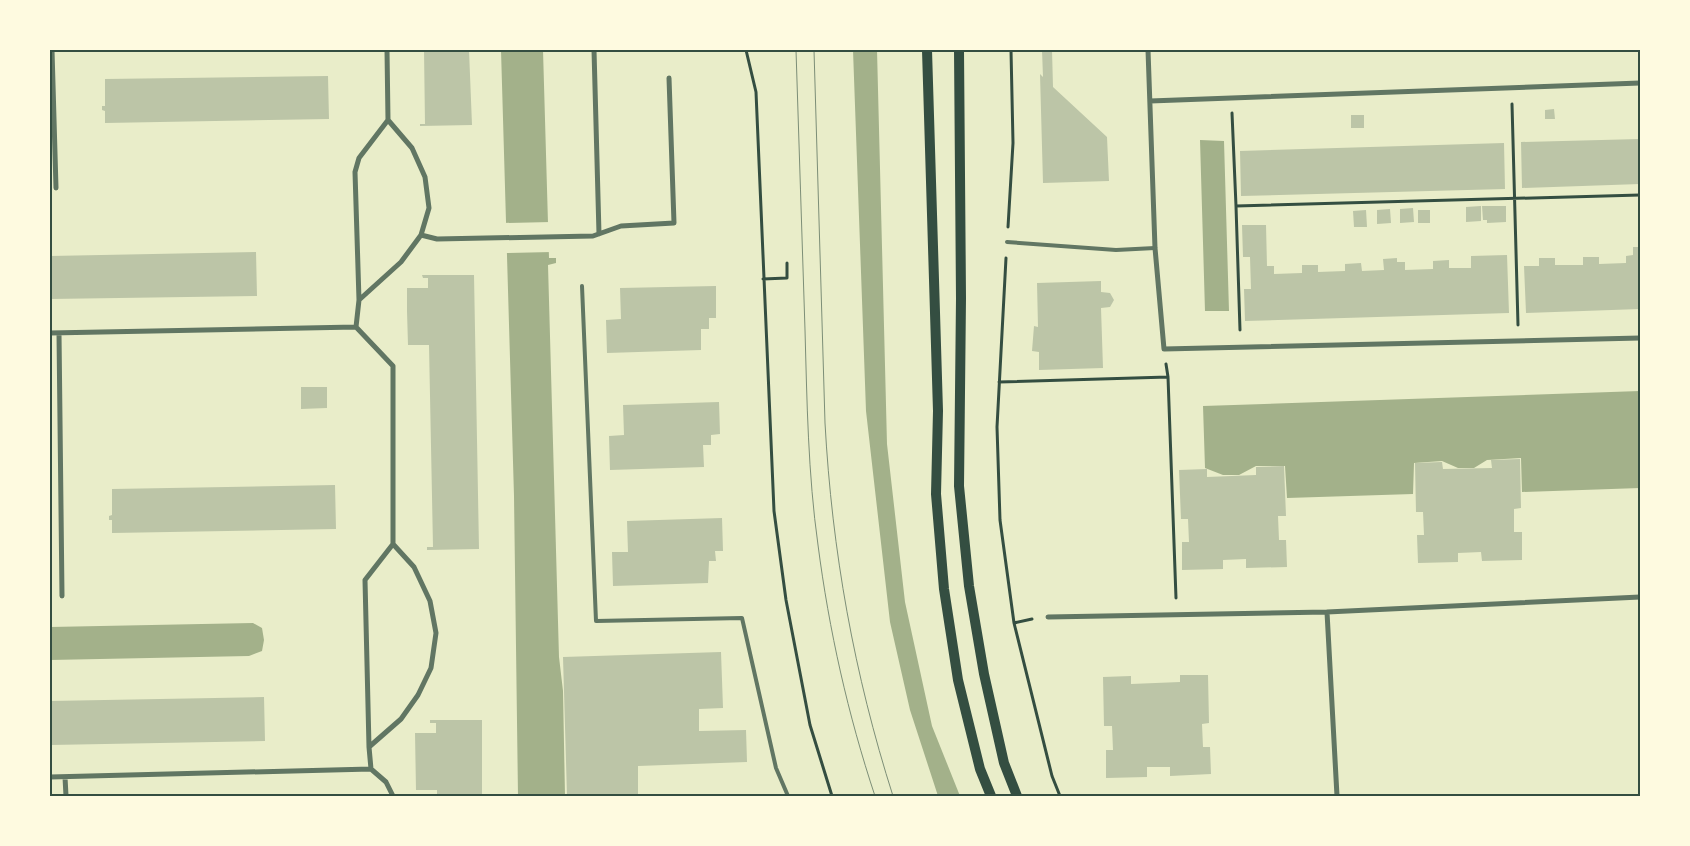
<svg xmlns="http://www.w3.org/2000/svg" width="1690" height="846" font-family="'PT Serif',serif">
<rect width="100%" height="100%" fill="#e9edc9"/>
<!-- water -->
<path fill="#a3b18a" d="M501 50H543L549 258H556V263L548 265 559 657 563 691 565 796H518L514 496Z
M853 50H877L887 444 905 602 932 726 960 796H938L910 710 890 622 866 411Z
M1200 140 1224 141 1229 311H1205Z
M1640 391V488L1522 492 1521 458 1487 460 1474 468H1458L1442 461 1414 463 1413 494 1287 498 1285 466H1256L1239 475H1223L1205 468 1203 406Z
M253 623 262 628 264 640 262 651 249 656 50 660V627Z"/>
<!-- pier -->
<path fill="#e9edc9" d="M551 222 552 252 504 253 503 223Z"/>
<!-- building -->
<path fill="#bcc5a7" d="M424 50H469L472 125 420 126V124H425Z
M1042 50H1052L1053 87 1107 137 1109 181 1043 183 1040 74 1043 77Z
M328 76 329 119 105 123V111L102 110V106H105V79Z
M1554 109 1555 119H1545V110Z
M1351 115H1364V128H1351Z
M1640 139V184L1522 188 1521 142Z
M1504 143 1505 189 1241 196 1240 151Z
M1481 206V221L1466 222V207Z
M1482 206H1506V222L1487 223V220H1483Z
M1413 208 1414 222 1400 223V209Z
M1390 209 1391 223 1377 224V210Z
M1366 210 1367 227H1354L1353 211Z
M1418 210H1430V223H1418Z
M1242 225H1266L1267 266H1274V274L1302 273V265H1318V272L1345 271V264L1361 263 1362 271 1384 270 1383 259 1397 258V262H1405V270L1433 269V261L1449 260V268H1471V256L1507 255 1509 313 1245 321 1244 289H1251L1250 257H1243Z
M1633 247H1640V309L1526 313 1524 266H1539V258H1555V265H1583V257H1599V264L1626 263V256L1633 255Z
M256 252 257 296 50 299V256Z
M422 275H474L479 549 427 550V547H433L429 345H408L407 311V288H428V278H423Z
M1101 281V292L1110 293 1114 300 1110 307 1101 308 1103 368 1039 370V352L1032 351 1034 326 1038 327 1037 283Z
M716 286V318H709V329H701V350L607 353 606 320 621 319 620 288Z
M301 387H327V408L301 409Z
M719 402 720 434 711 435V445H703L704 467 610 470 609 436 624 435 623 405Z
M1520 459 1521 508 1514 509V532H1522V560L1482 561 1481 552 1458 553V562L1418 563 1417 535H1424L1423 512H1416L1415 463 1442 462 1443 469 1492 468 1491 460Z
M1284 466 1286 516H1278L1279 540H1286L1287 567 1246 568V559L1223 560V569L1182 570V542H1189L1188 519H1181L1179 470 1207 469V477L1256 475V467Z
M335 485 336 529 112 533V520H109V516L112 515V489Z
M722 518 723 551H715L716 561H709L708 583 613 586 612 552H628L627 521Z
M721 652 723 708 699 709V731L746 730 747 762 638 766V796H567L563 657Z
M1180 675H1208L1209 723 1202 724 1203 747H1210L1211 774 1170 776V767H1147V777L1106 778V750H1113L1112 726H1104L1103 677 1131 676V684L1180 682Z
M264 697 265 741 50 745V701Z
M430 720H482V796H437V790H416L415 733H436V723H430Z"/>
<g fill="none" stroke-linecap="round" stroke-linejoin="round">
<!-- path -->
<path stroke="#344e41" stroke-width="3" d="M746 50 756 92 774 511 786 600 810 725 832 796
M1512 104 1518 325
M1232 113 1236 206 1640 195
M1236 206 1240 330
M1008 227 1013 143 1011 50
M1006 258 997 427 1000 520 1014 623 1052 776 1060 796
M763 279 787 278V263
M1168 377 1176 598
M999 382 1168 377 1166 364
M1014 623 1032 619"/>
<!-- service -->
<path stroke="#617663" stroke-width="4" d="M1007 242 1116 250 1155 248
M582 286 596 621 742 618 776 768 788 796"/>
<!-- minor -->
<path stroke="#617663" stroke-width="5" d="M52 50 56 188
M387 50 388 120 412 148 425 177 429 208 421 235 401 262 359 300 356 327 393 366V544L414 567 430 601 436 633 431 668 418 695 401 719 369 747 371 769 386 782 393 796
M594 50 599 234
M1148 50 1155 248 1164 349 1640 338
M1150 101 1640 83
M421 235 437 239 593 236 621 226 674 223 669 78
M359 300 355 172 359 158 388 120
M50 333 356 327
M59 333 62 596
M1327 612 1337 796
M1048 617 1327 612 1640 597
M369 747 365 580 393 544
M50 777 371 769
M65 777 66 796"/>
<!-- secondary -->
<path stroke="#344e41" stroke-width="10" d="M927 50 938 411 936 494 944 589 958 680 980 769 991 796
M959 50 961 298 959 486 969 586 984 674 1004 763 1017 796"/>
<!-- tram -->
<path stroke="#7c8e77" stroke-width="1" d="M796 50C799 143 802 237 805 330 807 402 808 474 818 545 829 630 848 715 875 796
M814 50 825 423C832 551 854 674 893 796"/>
</g>
<!-- border -->
<rect width="1690" height="846" fill="none" stroke="#fefae0" stroke-width="102"/>
<rect x="51" y="51" width="1588" height="744" fill="none" stroke="#344e41" stroke-width="2"/>
</svg>
